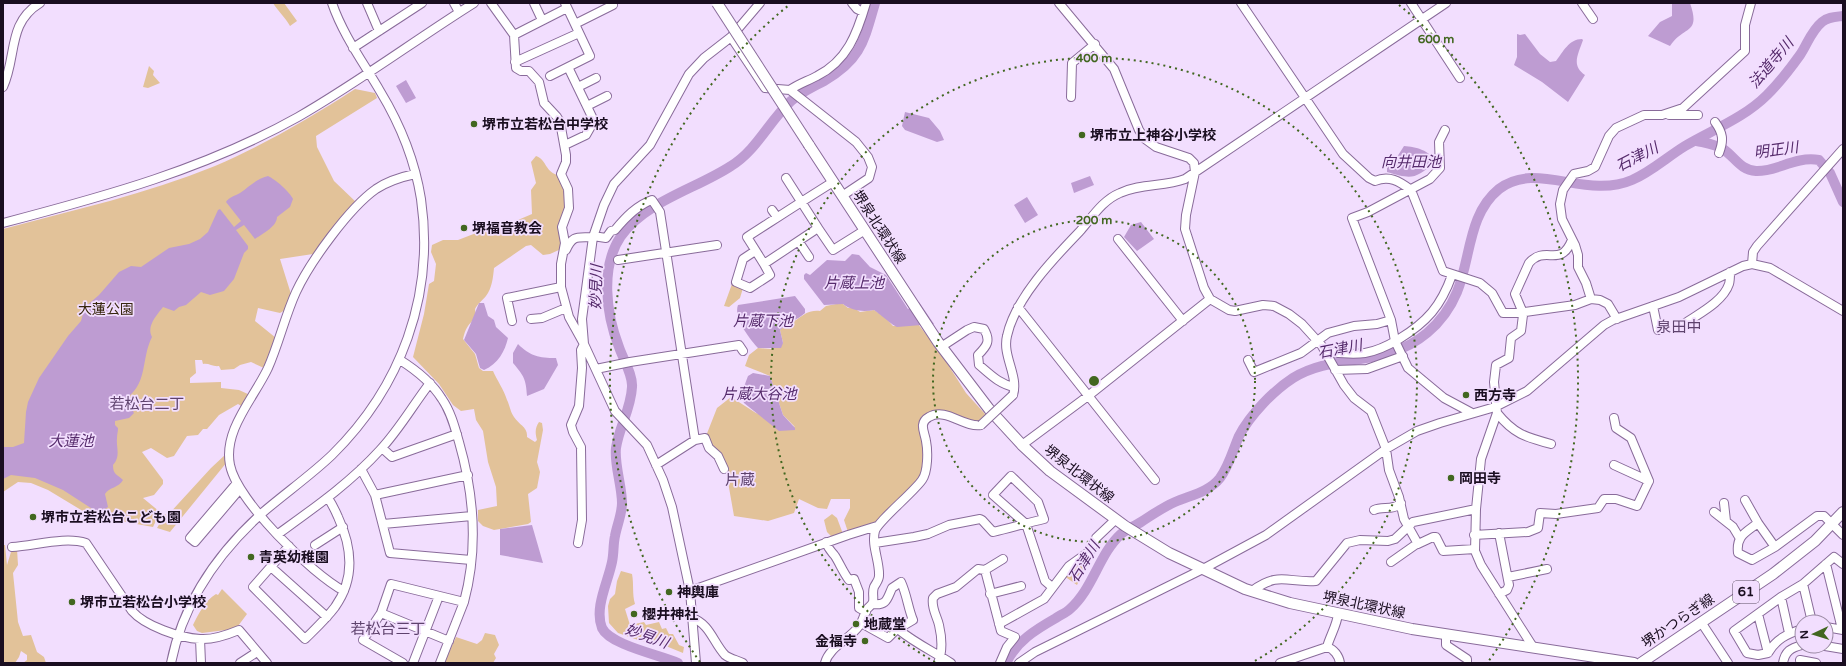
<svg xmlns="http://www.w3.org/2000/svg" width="1846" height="666" font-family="'Varela Round','Noto Sans JP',sans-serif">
<rect width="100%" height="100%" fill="#f2defe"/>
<!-- green -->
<path fill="#e2c299" d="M273 3H284L297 21 290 26C285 17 278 11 273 3Z
M149 66 154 71 153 75 160 83 148 88 143 87Z
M355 89 375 93 377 98 316 136 317 147 334 181 357 203 313 254 280 259 291 294 285 310 280 313 258 308 255 321 276 338 264 368 251 362 240 365 234 369 221 370 219 366C213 367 209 363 203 364L202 360H195L196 373 190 378V383L221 382V388L239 390 250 395 243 407 238 404 219 415 207 429H203L198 435 187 436 174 456 167 458 151 448 142 452 163 480V484L154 495 143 498 160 512 153 527 109 519H96L48 490 31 483 18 482 3 492V229C74 210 146 194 215 166 264 145 310 118 355 89Z
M536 156C547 160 544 170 557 175L565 189 566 207 561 249 550 254 543 255 531 245 526 246 494 268C493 278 492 288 486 296 482 301 478 303 475 309 477 319 473 319 468 326 465 330 464 335 463 339L475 354 479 368 483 371H493C497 380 504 390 507 400 510 406 510 411 514 417 519 425 528 427 527 437L535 442 537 440C535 433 535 428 539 422L542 423 543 430 537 462 540 472 537 488 528 494 531 522 528 524 494 530 483 526 478 521V510L497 506 496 487 488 462 483 431 476 420 474 409 461 411 453 405 439 384 413 357 424 314 429 284 434 281 436 264 431 252 432 245 443 240H458L497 225 499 228 532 214 531 190 536 183 531 162Z
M732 284 743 288 740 298 729 307 724 306Z
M836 304H843L848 308H854L860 312 874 310 885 317 893 326 918 324 940 352 966 393 986 415C969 431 965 417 946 413 941 412 931 416 925 418L922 474 915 486 878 522 871 523 867 528 848 532 844 520 850 508V499H831L827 509 818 508 799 499 794 513 768 521 734 516 725 465 710 445 706 436 717 408 731 397 756 413 795 427 783 415 770 376 745 366 749 355 758 348 771 349 783 343 780 330C785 325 790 324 796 320 805 314 809 310 820 311L826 306Z
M226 454 227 462 170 532 157 528 165 514 167 516 211 468Z
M832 514 837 518 843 534 833 538 827 532 824 520Z
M3 545H5L7 565 11 552 17 549 18 565 13 573 18 622 23 636 31 635 37 652 44 657 46 663H23L27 660V655L21 651 19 657 15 663H3Z
M1092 554 1077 585 1064 576 1071 568Z
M621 571 632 574C634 584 632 594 635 604L625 609 630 625 644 622 646 625 659 622 662 629 666 628 669 634H673L679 645 684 647 683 653 656 642 641 641 618 633 609 623 608 606 610 599 615 594 617 581Z
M222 589 247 614 238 626 226 630 202 633 197 631 193 625C199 613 205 601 216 594L218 595Z
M485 633 495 635 499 645 494 654 496 658 493 663H444L456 637 477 644 482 640Z"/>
<!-- water -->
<path fill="#be9cd2" d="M1672 3H1690C1701 35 1684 25 1670 46L1648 36 1660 22 1672 16Z
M1517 34 1520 35 1525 34 1540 54 1550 62 1556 61C1563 52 1569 39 1582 39L1583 40C1578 55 1571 65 1585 75L1568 102 1542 82 1514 65 1517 57Z
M406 80 416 98 406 103 396 86Z
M905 112 929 118 940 131 944 140 937 142 905 130 902 126Z
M1404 146C1416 147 1430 150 1435 162 1415 180 1411 179 1387 172V161L1397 157Z
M268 176C275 179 290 192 293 199L290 207 277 217C277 226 264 233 255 239L244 225 236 230 248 246V249L244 253 234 279 224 291 210 295 201 292 186 305 179 307 174 311 163 307C157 315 146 326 152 337 141 359 148 381 128 397V402L134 413 129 418 115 421V425L118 428C118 432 117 434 117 438 116 448 121 456 113 465 113 475 117 474 123 480 119 488 109 487 105 494L108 507 100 512 94 510 63 490 35 478 11 475 3 479V447H13L24 443 26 412 28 402 39 378 68 336 81 321 85 307 99 295 119 272 131 266 141 267 169 248 189 244 200 239 208 232 218 210 220 209 234 227 241 221 226 202C229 197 235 196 240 193 250 186 256 179 268 176Z
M1090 176 1094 185 1074 193 1071 183Z
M1027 197 1038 215 1025 223 1014 205Z
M1141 222 1154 239 1137 251 1124 237 1131 225Z
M852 254 859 255 870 267 886 275 908 309 919 302 934 324 897 327C895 327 877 312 874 310 863 312 852 311 843 304L824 305 804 279V275L806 273 810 275 827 260 845 261Z
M795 296 805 309V313C797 320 787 323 780 330L783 343 781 348H758C750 339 733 318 738 305Z
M479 303H484L488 316 494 320 496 327 508 338C505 351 498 364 484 370L480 368 476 354 464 340Z
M518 344C530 356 539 358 556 358L558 365 544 389 527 396C526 379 524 376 513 363V353Z
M753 373 770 376 783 415 795 428V430L779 431 744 403C740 395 745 384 748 376Z
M532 525 543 563 500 555V529Z"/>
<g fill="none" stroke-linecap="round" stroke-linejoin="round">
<!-- river -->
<path stroke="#be9cd2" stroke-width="10" d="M1697 141C1706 143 1715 144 1723 149 1735 157 1740 170 1756 171 1777 172 1794 156 1819 160L1830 173 1843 202
M678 663C660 655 610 645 602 628 594 608 608 582 612 562 614 553 613 545 615 536 617 525 622 514 622 503 622 486 614 464 616 448 619 427 631 409 632 387 633 375 623 359 619 347 606 314 600 267 621 236 646 201 696 189 731 166 757 150 769 121 791 101 800 93 813 87 824 81 861 60 864 41 875 3
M1006 663C1017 641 1035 630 1056 618 1060 615 1066 613 1070 609 1093 589 1099 554 1121 534 1127 529 1135 526 1141 522 1152 515 1163 507 1175 502 1191 495 1209 492 1220 478 1229 466 1233 450 1239 436 1250 415 1273 391 1293 378 1335 352 1384 369 1427 333 1440 322 1450 309 1457 292 1471 258 1468 214 1499 189 1536 160 1586 200 1632 180 1651 172 1667 157 1685 146 1712 130 1744 118 1767 95 1779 83 1790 69 1800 55 1807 45 1811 31 1822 22 1828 17 1835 17 1843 16"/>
<defs>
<path id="minor" d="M367 3 379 31
M454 3 459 12
M491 3 514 35 516 68 521 71H529L539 82 544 103 557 117 560 122 566 155V162L561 174 568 189 569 208 562 227 565 243 561 264V287L569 317 584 344 581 350 582 368 579 406 571 425 573 432 581 447 582 520 578 543
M534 3 542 20
M852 3 857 9 863 12
M1059 3 1114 69 1139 130 1145 139 1156 147 1189 158 1194 163 1195 172 1186 215 1185 229 1204 288 1210 299 1229 310 1235 311 1263 305 1274 306 1289 314 1302 324 1322 346 1344 385 1354 398 1371 411 1386 449 1389 470 1399 497 1404 519 1418 544 1433 537H1436L1443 551 1475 549
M1241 3 1343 154 1369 178 1375 181C1389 175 1399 181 1411 190L1443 271 1480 283 1492 293 1503 313H1523L1515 294 1529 263C1546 244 1560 269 1572 240
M1411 3 1460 78
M1582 3 1593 19
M575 24 613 5
M514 35 567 8
M731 37 765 88 790 90 856 142 868 157 872 167 869 178 842 196
M353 48 422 3
M515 62 579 33
M550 76 590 56 565 3
M3 87C17 57 7 23 40 3
M578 87 596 78
M790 90C798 84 808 81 817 76 847 61 857 34 866 3
M1071 97 1072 63 1095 44
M587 106 607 96
M1669 115H1698
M1715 122C1723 133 1724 140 1719 153
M1445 130 1439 142 1440 168 1430 179 1368 212 1352 218 1391 320 1395 341 1408 368 1444 398 1472 413
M565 145 586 135 594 121 568 67
M786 178 818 228 764 264 747 237C775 219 804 200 833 182
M772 210 777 217
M3 223C106 196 205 169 298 117 359 82 415 40 474 3
M818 228 833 250 865 230
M593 236 606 238 611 231 615 230C625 218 637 205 652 200L660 212 695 440
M1118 239 1183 321
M799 242 809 257
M566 250C573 234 578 238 593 237
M755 251 743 259 736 282 750 288 770 275 764 264
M618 260 717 245
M1752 264 1753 252 1757 246 1843 149
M1591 299 1586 283 1578 267V255L1575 245 1562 219 1560 204 1563 190 1574 174 1588 171 1595 167 1609 136 1616 128 1644 115H1662L1683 108 1745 51V25L1751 3
M1653 306 1658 330
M1018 307 1155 480
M531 319 542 318 566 308
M512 321 507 298 561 287
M1684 324C1698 314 1723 302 1729 284 1730 281 1730 276 1730 272
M941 347 967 330 974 327 984 329C991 341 987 346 978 355L979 365C990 374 999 384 1014 387
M1325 352C1338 353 1352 355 1365 353 1377 351 1389 345 1399 339 1427 322 1441 306 1452 275
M400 360C416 370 432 383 442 399 451 412 455 428 459 442 474 494 478 550 464 602L391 584 381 613 363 640 403 663
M1248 360 1254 372 1301 353 1328 333 1354 326 1377 324 1391 320
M596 369 630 362 739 345 743 351
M1335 370 1367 369 1403 356
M1013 395C1019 376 1002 356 1007 336 1015 298 1055 257 1081 230 1093 216 1103 200 1120 193 1141 183 1164 187 1185 179L1446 3
M1497 413C1514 434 1525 437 1551 444
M1614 418 1616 428 1631 438 1649 481
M1022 445 1088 396 1210 299
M382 448 392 457 457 434
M656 465 695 440 705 438 709 448 718 456 724 469
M361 469 375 495 390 553 471 560
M236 484 190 538 195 542 240 489
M375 495 468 475
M1745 500 1758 523 1775 547
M1724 503 1726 521
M1374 510C1383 506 1393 511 1401 503
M1714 512 1733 527 1739 537
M1758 523C1745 533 1736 536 1738 553L1752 560 1775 547 1817 516H1824L1843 535
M383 524 472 516
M1499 533 1509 585 1507 590 1499 594
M278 534C314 508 350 483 380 450 399 430 413 405 430 383
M1474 535 1528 532 1538 528 1540 513 1556 514 1598 508 1604 499H1616L1637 506 1649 481 1614 465
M826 542C828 549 831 551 835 556 840 564 843 572 849 580L854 579 859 592V608L866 612
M875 543 914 537 928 534 949 525 980 519 982 520 993 532C1010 528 1027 523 1044 519L1038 502 1011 476 993 495 1026 524 1045 581 1052 587
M315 545 343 527
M289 546 253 587 305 639C315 629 326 619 335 607 355 579 352 547 338 517 335 510 332 504 328 498
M12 547C34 546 65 536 86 543L132 611C145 626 180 638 200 639 213 640 227 635 239 630L267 663
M1391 562 1418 543
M1826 564 1842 629
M271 567 327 617
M985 570 1003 559
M1508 577 1547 569
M1803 584 1812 622
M344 591C312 574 237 501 230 465 223 430 254 398 268 368 279 343 285 316 296 292 310 262 349 208 376 189 388 181 401 177 415 174
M690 591 848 535 877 526
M1252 591C1279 571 1287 583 1316 581L1347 543 1360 540 1388 541 1395 539 1413 522 1476 509
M990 594 1021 586
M1781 597 1789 633
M381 613 449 641
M1758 614 1768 653
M692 618C710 624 713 642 725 655 730 659 737 660 743 663
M1701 622 1728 663
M861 623 888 638 896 630 913 620C908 608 907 595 901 582L892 588C887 599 887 606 872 604
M999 624 1044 599 1069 566 1090 551 1096 538 1115 520
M1826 627 1843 630
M1802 629C1787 634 1776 639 1768 653L1758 655 1747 653 1734 631 1781 597 1803 584 1834 557 1843 564
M899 630C915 643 934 652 951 663
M1446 634V645L1467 659V663
M200 639 201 663
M1825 646 1843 649
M1327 647C1330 636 1337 625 1338 614
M1533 647 1481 565 1475 551 1476 509 1481 459 1497 413 1494 382 1496 365 1509 358 1511 338 1521 331 1523 315 1525 312 1575 305 1591 299 1600 300 1608 304 1617 319
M1800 660 1816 663
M171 663C183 603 216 555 261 514 284 494 310 476 332 455 401 387 435 296 421 199 415 161 400 124 380 91 363 62 343 35 332 3
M240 663 257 652
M413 663 439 596
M440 663 464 602
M696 663 690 591 672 507 663 480 647 445 615 411 584 344 582 319 593 237 604 205 614 184 650 145 689 74 704 58 731 37 760 3
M825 663C829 647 850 639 859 626 863 621 864 614 867 609 869 607 872 605 873 602 874 597 872 592 874 587 876 583 879 580 879 576 880 562 871 545 875 531 878 521 913 493 922 480 928 472 928 451 926 441 925 433 918 423 929 417 946 407 964 428 981 425
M938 663C943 651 942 638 939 625 937 616 931 608 933 598L937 594 956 587 978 569 985 570 1001 631 1015 637 1007 647 1000 663
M1019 663 1035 652 1203 569 1266 535 1386 449 1417 431 1440 423 1495 407 1527 391 1604 325 1613 320 1679 297 1743 266 1752 264 1770 268 1843 311
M1280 663 1327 647C1334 649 1339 656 1340 663
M1783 663C1785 651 1791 648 1802 645"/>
<path id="major" d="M809 145 938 342 989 409 1022 445 1050 471 1125 526 1169 553 1203 569 1245 589 1290 603 1412 629 1634 663
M1641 663 1773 574 1815 541 1843 512"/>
</defs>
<!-- minor casing -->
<use href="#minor" stroke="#896b9a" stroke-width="10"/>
<!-- major casing -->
<use href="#major" stroke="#896b9a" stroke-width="12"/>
<!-- minor -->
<use href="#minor" stroke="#fff" stroke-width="8"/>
<!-- major -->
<use href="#major" stroke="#fff" stroke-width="10"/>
<defs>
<path id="minor-bridge" d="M981 425 1013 395"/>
<path id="major-bridge" d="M717 3 809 145"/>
</defs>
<!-- minor-bridge casing -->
<use href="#minor-bridge" stroke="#896b9a" stroke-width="10" stroke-linecap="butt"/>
<!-- major-bridge casing -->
<use href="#major-bridge" stroke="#896b9a" stroke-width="12" stroke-linecap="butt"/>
<!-- minor-bridge -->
<use href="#minor-bridge" stroke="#fff" stroke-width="8"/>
<!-- major-bridge -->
<use href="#major-bridge" stroke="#fff" stroke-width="10"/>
</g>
<!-- distance rings -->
<g fill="none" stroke="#426720" stroke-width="2" stroke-dasharray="2 4">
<circle cx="1094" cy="381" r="161"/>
<path d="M935 662A323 323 0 1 1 1253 662"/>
<path d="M700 662A484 484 0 0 1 789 5M1399 5A484 484 0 0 1 1488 662"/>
</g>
<!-- markers -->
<g fill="#426720" stroke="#f2defe" stroke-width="1.5">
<circle cx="474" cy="124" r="4"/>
<circle cx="1082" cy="135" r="4"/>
<circle cx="464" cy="228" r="4"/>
<circle cx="1466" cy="395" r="4"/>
<circle cx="1451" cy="478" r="4"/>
<circle cx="33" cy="517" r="4"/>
<circle cx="251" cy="557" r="4"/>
<circle cx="669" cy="592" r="4"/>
<circle cx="72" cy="602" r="4"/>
<circle cx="634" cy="614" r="4"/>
<circle cx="856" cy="624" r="4"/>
<circle cx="865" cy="641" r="4"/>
</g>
<g text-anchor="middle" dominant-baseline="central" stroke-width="3.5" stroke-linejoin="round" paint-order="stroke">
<!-- shield labels -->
<rect fill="#f2defe" stroke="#5b4c63" stroke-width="1" x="1733" y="581" width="26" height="22" rx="3"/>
<g font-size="13" font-weight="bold" fill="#1a0e20">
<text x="1746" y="592">61</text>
</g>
<!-- poi labels -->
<g font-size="14" font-weight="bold" fill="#1a0e20" stroke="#f2defe" text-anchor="start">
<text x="482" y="124">堺市立若松台中学校</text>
<text x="1090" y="135">堺市立上神谷小学校</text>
<text x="472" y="228">堺福音教会</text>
<text x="1474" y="395">西方寺</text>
<text x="1459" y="478">岡田寺</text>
<text x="41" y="517">堺市立若松台こども園</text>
<text x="259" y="557">青英幼稚園</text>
<text x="677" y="592">神輿庫</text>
<text x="80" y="602">堺市立若松台小学校</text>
<text x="642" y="614">櫻井神社</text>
<text x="864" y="624">地蔵堂</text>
<text x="857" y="641" text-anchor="end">金福寺</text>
</g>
<!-- street labels -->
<g font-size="14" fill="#1a0e20" stroke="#f2defe">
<text transform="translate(879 227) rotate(57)">堺泉北環状線</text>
<text transform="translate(1079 474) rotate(38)">堺泉北環状線</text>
<text transform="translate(1364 605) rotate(12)">堺泉北環状線</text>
<text transform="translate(1678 621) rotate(-34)">堺かつらぎ線</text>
</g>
<!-- park labels -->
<g font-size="14" fill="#37260d" stroke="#f2defe">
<text x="106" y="309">大蓮公園</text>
</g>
<!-- water labels -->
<g font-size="15" font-style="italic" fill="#552a6b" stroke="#f2defe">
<text transform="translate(1771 63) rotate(-50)">法道寺川</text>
<text transform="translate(1776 150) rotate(-8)">明正川</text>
<text transform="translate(1637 157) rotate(-27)">石津川</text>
<text x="1411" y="162">向井田池</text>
<text x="854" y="283">片蔵上池</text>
<text transform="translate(596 287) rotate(-88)">妙見川</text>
<text x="763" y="321">片蔵下池</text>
<text transform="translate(1340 349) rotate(-11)">石津川</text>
<text x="759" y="394">片蔵大谷池</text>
<text x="71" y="441">大蓮池</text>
<text transform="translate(1084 562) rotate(-58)">石津川</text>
<text transform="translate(647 636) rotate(20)">妙見川</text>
</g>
<!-- neighbourhood labels -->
<g font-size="15" fill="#5e426d" stroke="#f2defe">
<text x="1679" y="327">泉田中</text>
<text x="147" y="404">若松台二丁</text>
<text x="740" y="480">片蔵</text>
<text x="388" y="629">若松台三丁</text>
</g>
</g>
<circle cx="1094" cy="381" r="6" fill="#426720" stroke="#f2defe" stroke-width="2"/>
<g font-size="12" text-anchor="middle" font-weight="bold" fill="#426720" stroke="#f2defe" stroke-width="3.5" stroke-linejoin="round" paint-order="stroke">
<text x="1436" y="43">600 m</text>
<text x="1094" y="62">400 m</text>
<text x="1094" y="224">200 m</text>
</g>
<!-- border -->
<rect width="1846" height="666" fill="none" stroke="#1a0e20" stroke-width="8"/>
<!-- north arrow -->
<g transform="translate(1814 634) rotate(266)"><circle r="19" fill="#f2defe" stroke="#9c8ba5"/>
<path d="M0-3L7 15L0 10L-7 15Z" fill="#426720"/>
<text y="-6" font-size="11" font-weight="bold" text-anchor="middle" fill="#1a0e20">N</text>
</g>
</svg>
